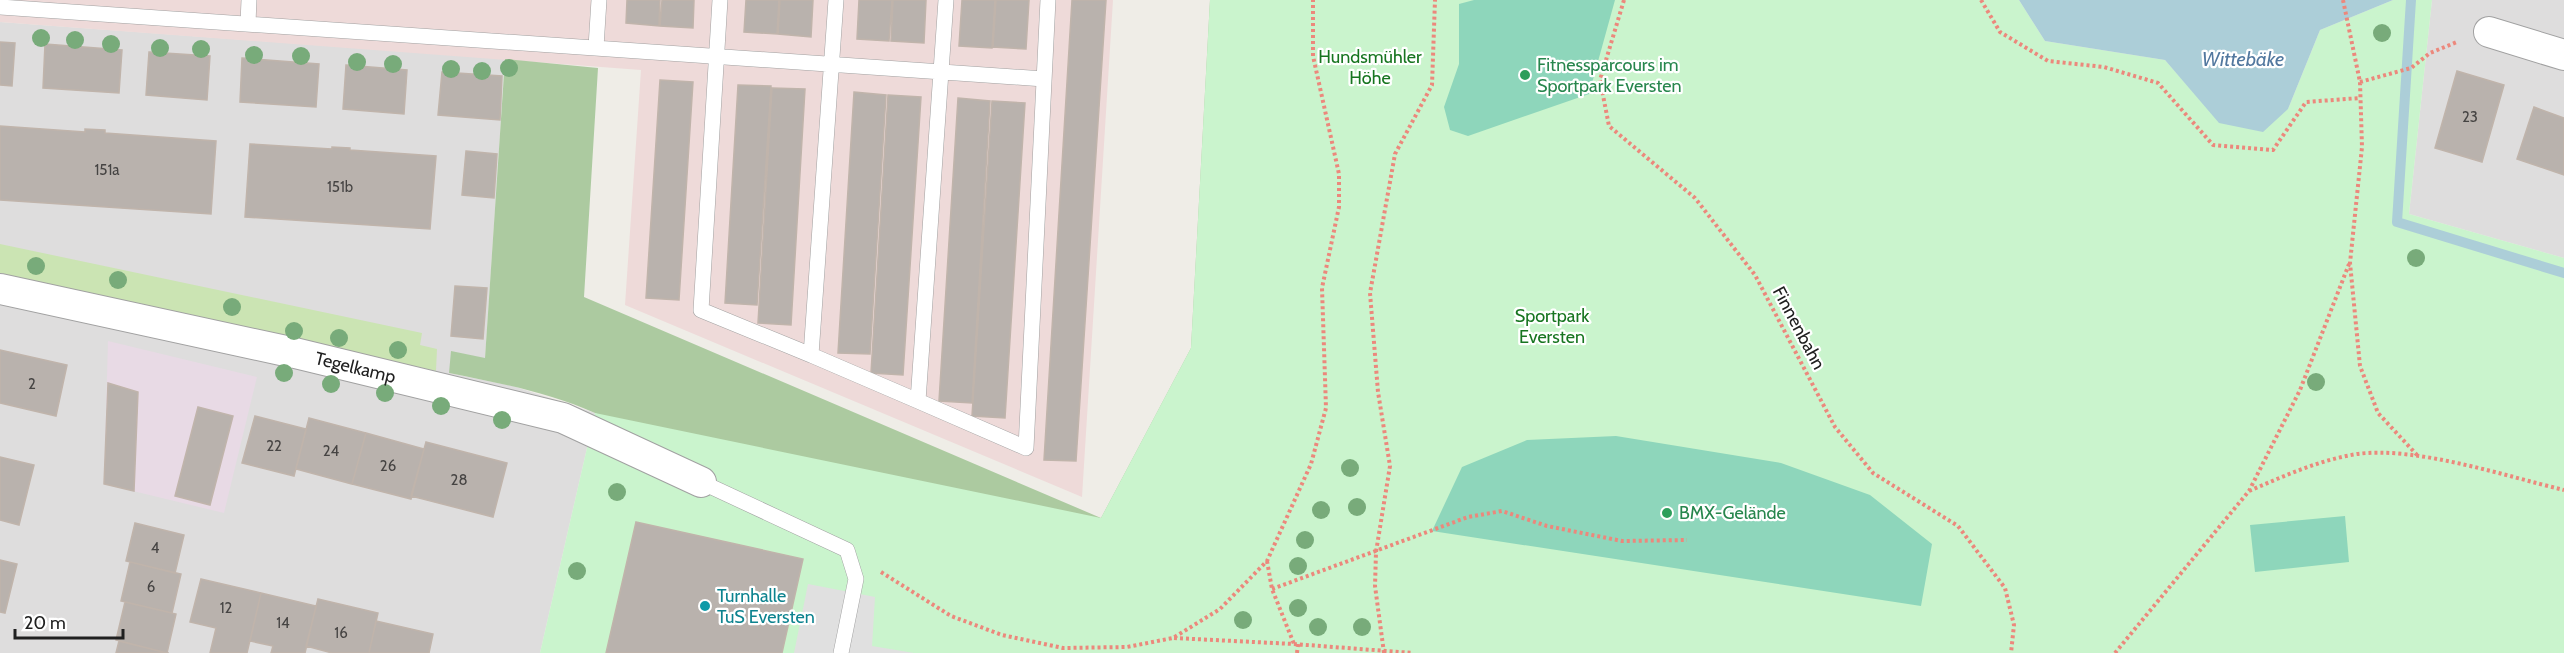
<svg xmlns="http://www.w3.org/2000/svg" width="2564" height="653" font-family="Cabin,sans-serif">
<rect width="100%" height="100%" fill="#efede7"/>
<!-- residential -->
<path fill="#dedddd" d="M2432 0H2564V258L2409 214Z
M0 22 505 59 485 359 449 373 513 386 595 413 540 653H0Z"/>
<!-- commercial -->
<path fill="#eedad9" d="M0 0H1113L1082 497 625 305 641 70 0 22Z"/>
<!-- industrial -->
<path fill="#e8dae5" d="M108 341 257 377 224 513 104 484Z"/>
<!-- grass -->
<path fill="#cbe4b3" d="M0 244 422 333 420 345 437 349 436 371 0 273Z"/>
<!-- forest -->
<path fill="#accaa0" d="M1210 0 1267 561 672 454C646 441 621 425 595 413 548 392 498 383 449 373L451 351 485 358 505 59 598 68 584 297 1101 518 1191 348Z"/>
<!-- park -->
<path fill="#caf4cd" d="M1210 0H2019L2045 41 2165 60 2219 122 2288 109 2320 30 2393 0H2432L2409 214 2564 258V653H540L595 413 1101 518 1191 348Z"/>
<!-- pitch -->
<path fill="#8ed6bb" d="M1474 0H1615L1589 94 1468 136 1450 130 1444 107 1459 64V4Z
M1616 436 1781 463 1870 495 1932 544 1921 606 1432 531 1462 467 1527 440Z
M2345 516 2349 562 2255 572 2250 525Z"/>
<!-- parking -->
<path fill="#e0e0e0" d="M808 584 875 597 872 646 914 653H794Z"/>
<!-- water -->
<path fill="#acced8" d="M2019 0H2393L2320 30 2288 109 2263 132 2219 123 2165 60 2045 41Z"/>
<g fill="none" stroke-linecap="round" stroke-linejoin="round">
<!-- stream -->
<path stroke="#acced8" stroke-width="10" d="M2411 0 2397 222 2564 273"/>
</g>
<!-- building -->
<path fill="#b9b2ad" stroke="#c0b4ab" stroke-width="1.5" d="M627 0H660L659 26 626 23Z
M662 0H694L693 28 660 26Z
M746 0H779L777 34 744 32Z
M780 0H813L811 37 778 34Z
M859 0H892L889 41 857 39Z
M893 0H926L924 43 891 41Z
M962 0H995L992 48 959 46Z
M996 0H1029L1026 49 993 47Z
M1072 0H1106L1076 461 1044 460Z
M0 42 15 43 12 86 0 85Z
M45 44 122 50 119 93 43 88Z
M149 52 210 56 207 100 146 95Z
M242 58 319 64 316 107 240 102Z
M346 65 407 70 404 114 343 109Z
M2457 71 2504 85 2482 162 2435 148Z
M442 72 502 76 500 120 438 115Z
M660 80 693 82 679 300 646 298Z
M738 85 771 86 757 305 725 303Z
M772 88 805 89 791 325 758 323Z
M854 92 886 95 870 354 838 353Z
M888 95 921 97 903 375 871 373Z
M958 98 990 101 972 403 939 401Z
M992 101 1025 103 1005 418 972 416Z
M2534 107 2564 118V175L2517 159Z
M0 126 85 132V129L105 130V133L216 141 211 214 0 200Z
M250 144 332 149V147L350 148V150L436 156 430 229 245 217Z
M466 151 497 154 494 198 462 195Z
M455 286 487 288 483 339 451 336Z
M0 350 67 365 56 416 0 403Z
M108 383 138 392 134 491 104 484Z
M198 407 233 416 210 505 175 496Z
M255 416 306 429 294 476 242 463Z
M309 418 366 433 352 484 296 469Z
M366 433 424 449 411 499 352 484Z
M426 442 507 463 493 517 411 496Z
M0 457 34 465 19 525 0 520Z
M636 522 803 559 782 653H606Z
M135 523 184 535 175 573 126 561Z
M0 560 17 564 5 613 0 612Z
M130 562 181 574 172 613 121 601Z
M201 579 261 593 247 653H210L216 628 190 622Z
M261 593 316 606 305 653H271L273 646 250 641Z
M318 599 378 613 369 653H332L306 646Z
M125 602 176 614 167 653 116 640Z
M376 621 433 634 429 653H369Z
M119 641 167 653H169H116Z"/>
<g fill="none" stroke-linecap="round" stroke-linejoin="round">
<defs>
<path id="lane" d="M720 0 701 310 811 355
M836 0 811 355 918 401
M946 0 918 401 1026 448 1048 0
M0 7 1044 79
M248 23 249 0
M596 47 599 0
M701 482 847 550 856 579 841 653"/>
<g id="street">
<path d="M2489 32 2564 55"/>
<path id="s1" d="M0 289 295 353 563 418 701 482"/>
</g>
</defs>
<!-- lane casing -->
<use href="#lane" stroke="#a1a1a1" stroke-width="16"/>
<!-- street casing -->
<use href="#street" stroke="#a1a1a1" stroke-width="32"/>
<!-- path -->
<path stroke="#ec887c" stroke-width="4" stroke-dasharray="3 3" stroke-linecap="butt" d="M1624 0 1600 80 1609 126 1695 198 1755 275 1835 427 1873 473 1958 526 2005 588 2014 625 2011 653
M1981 0 2000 32 2048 61 2104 67 2158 83 2213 145 2273 150 2306 102 2360 98
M2343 0 2360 82 2362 147 2350 263 2360 366 2378 413 2417 455
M2360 82 2411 68 2430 53 2457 42
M2249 491C2284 476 2319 460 2357 454 2416 446 2505 476 2564 490
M1267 561 1272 589 1294 644
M881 572 951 616 1002 635 1063 648 1127 647 1173 638 1220 609 1267 561 1311 464 1326 408 1322 288 1339 207V174L1313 56V0
M1272 589 1468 517 1502 511 1547 526 1622 541 1687 540
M1174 638 1294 644 1413 653
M1297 653 1298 644
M1384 653 1375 586 1376 552 1390 466 1378 392 1370 293 1395 154 1432 85 1435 0
M2115 653 2249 491 2300 390 2349 264"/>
<!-- lane -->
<use href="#lane" stroke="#fff" stroke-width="15"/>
<!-- street -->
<use href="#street" stroke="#fff" stroke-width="30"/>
</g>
<!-- trees -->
<g fill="#78ab7a">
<circle cx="2382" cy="33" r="9"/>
<circle cx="41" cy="38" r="9"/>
<circle cx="75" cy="40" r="9"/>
<circle cx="111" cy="44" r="9"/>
<circle cx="160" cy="48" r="9"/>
<circle cx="201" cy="49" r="9"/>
<circle cx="254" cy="55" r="9"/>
<circle cx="301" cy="56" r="9"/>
<circle cx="357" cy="62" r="9"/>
<circle cx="393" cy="64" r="9"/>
<circle cx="509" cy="68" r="9"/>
<circle cx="451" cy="69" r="9"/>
<circle cx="482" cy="71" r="9"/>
<circle cx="2416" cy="258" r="9"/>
<circle cx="36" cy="266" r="9"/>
<circle cx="118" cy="280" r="9"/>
<circle cx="232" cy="307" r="9"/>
<circle cx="294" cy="331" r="9"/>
<circle cx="339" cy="338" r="9"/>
<circle cx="398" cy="350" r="9"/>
<circle cx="284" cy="373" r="9"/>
<circle cx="2316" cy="382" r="9"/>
<circle cx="331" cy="384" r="9"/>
<circle cx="385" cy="393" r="9"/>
<circle cx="441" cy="406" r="9"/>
<circle cx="502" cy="420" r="9"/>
<circle cx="1350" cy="468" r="9"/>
<circle cx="617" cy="492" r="9"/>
<circle cx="1357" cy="507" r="9"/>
<circle cx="1321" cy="510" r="9"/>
<circle cx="1305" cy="540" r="9"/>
<circle cx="1298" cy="566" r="9"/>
<circle cx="577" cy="571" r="9"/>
<circle cx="1298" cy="608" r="9"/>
<circle cx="1243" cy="620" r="9"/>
<circle cx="1318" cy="627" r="9"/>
<circle cx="1362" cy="627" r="9"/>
</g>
<!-- markers -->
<g fill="#2e9e5b" stroke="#fff" stroke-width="2">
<circle cx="1525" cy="75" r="6"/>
<circle cx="1667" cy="513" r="6"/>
</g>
<circle fill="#0f9aa8" stroke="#fff" stroke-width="2" cx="705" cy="606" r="6"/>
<g text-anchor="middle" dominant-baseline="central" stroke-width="4.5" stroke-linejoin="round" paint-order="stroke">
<!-- number labels -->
<g font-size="15" fill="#464443">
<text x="2470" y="117">23</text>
<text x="107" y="170">151a</text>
<text x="340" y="187">151b</text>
<text x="32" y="384">2</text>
<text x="274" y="446">22</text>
<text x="331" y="451">24</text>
<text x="388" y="466">26</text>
<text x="459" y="480">28</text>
<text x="155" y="548">4</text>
<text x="151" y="587">6</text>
<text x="226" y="608">12</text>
<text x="283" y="623">14</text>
<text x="341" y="633">16</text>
</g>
<!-- park labels -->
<g font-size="18" fill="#177520" stroke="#fff">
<text x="1370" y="57">Hundsmühler<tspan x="1370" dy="21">Höhe</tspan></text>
<text x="1552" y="316">Sportpark<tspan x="1552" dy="21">Eversten</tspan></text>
</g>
<!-- leisure labels -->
<g font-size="18" fill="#27864d" stroke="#fff" text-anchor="start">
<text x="1537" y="65">Fitnessparcours im<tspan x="1537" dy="21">Sportpark Eversten</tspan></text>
<text x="1679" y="513">BMX-Gelände</text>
</g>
<!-- street labels -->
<g font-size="18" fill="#202020" stroke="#fff">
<text transform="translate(1799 328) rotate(62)">Finnenbahn</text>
<text stroke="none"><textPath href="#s1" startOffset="364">Tegelkamp</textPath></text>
</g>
<!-- culture labels -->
<g font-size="18" fill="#0d838f" stroke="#fff" text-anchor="start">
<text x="717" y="596">Turnhalle<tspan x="717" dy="21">TuS Eversten</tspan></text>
</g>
<!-- water labels -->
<g font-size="20" font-style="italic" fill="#52789f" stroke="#fff">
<text x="2243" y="59">Wittebäke</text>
</g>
</g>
<!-- scale -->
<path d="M15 629v9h108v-9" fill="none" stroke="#202020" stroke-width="3"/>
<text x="24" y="629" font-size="18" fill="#202020" stroke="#ffffff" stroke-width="4.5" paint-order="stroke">20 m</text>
</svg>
